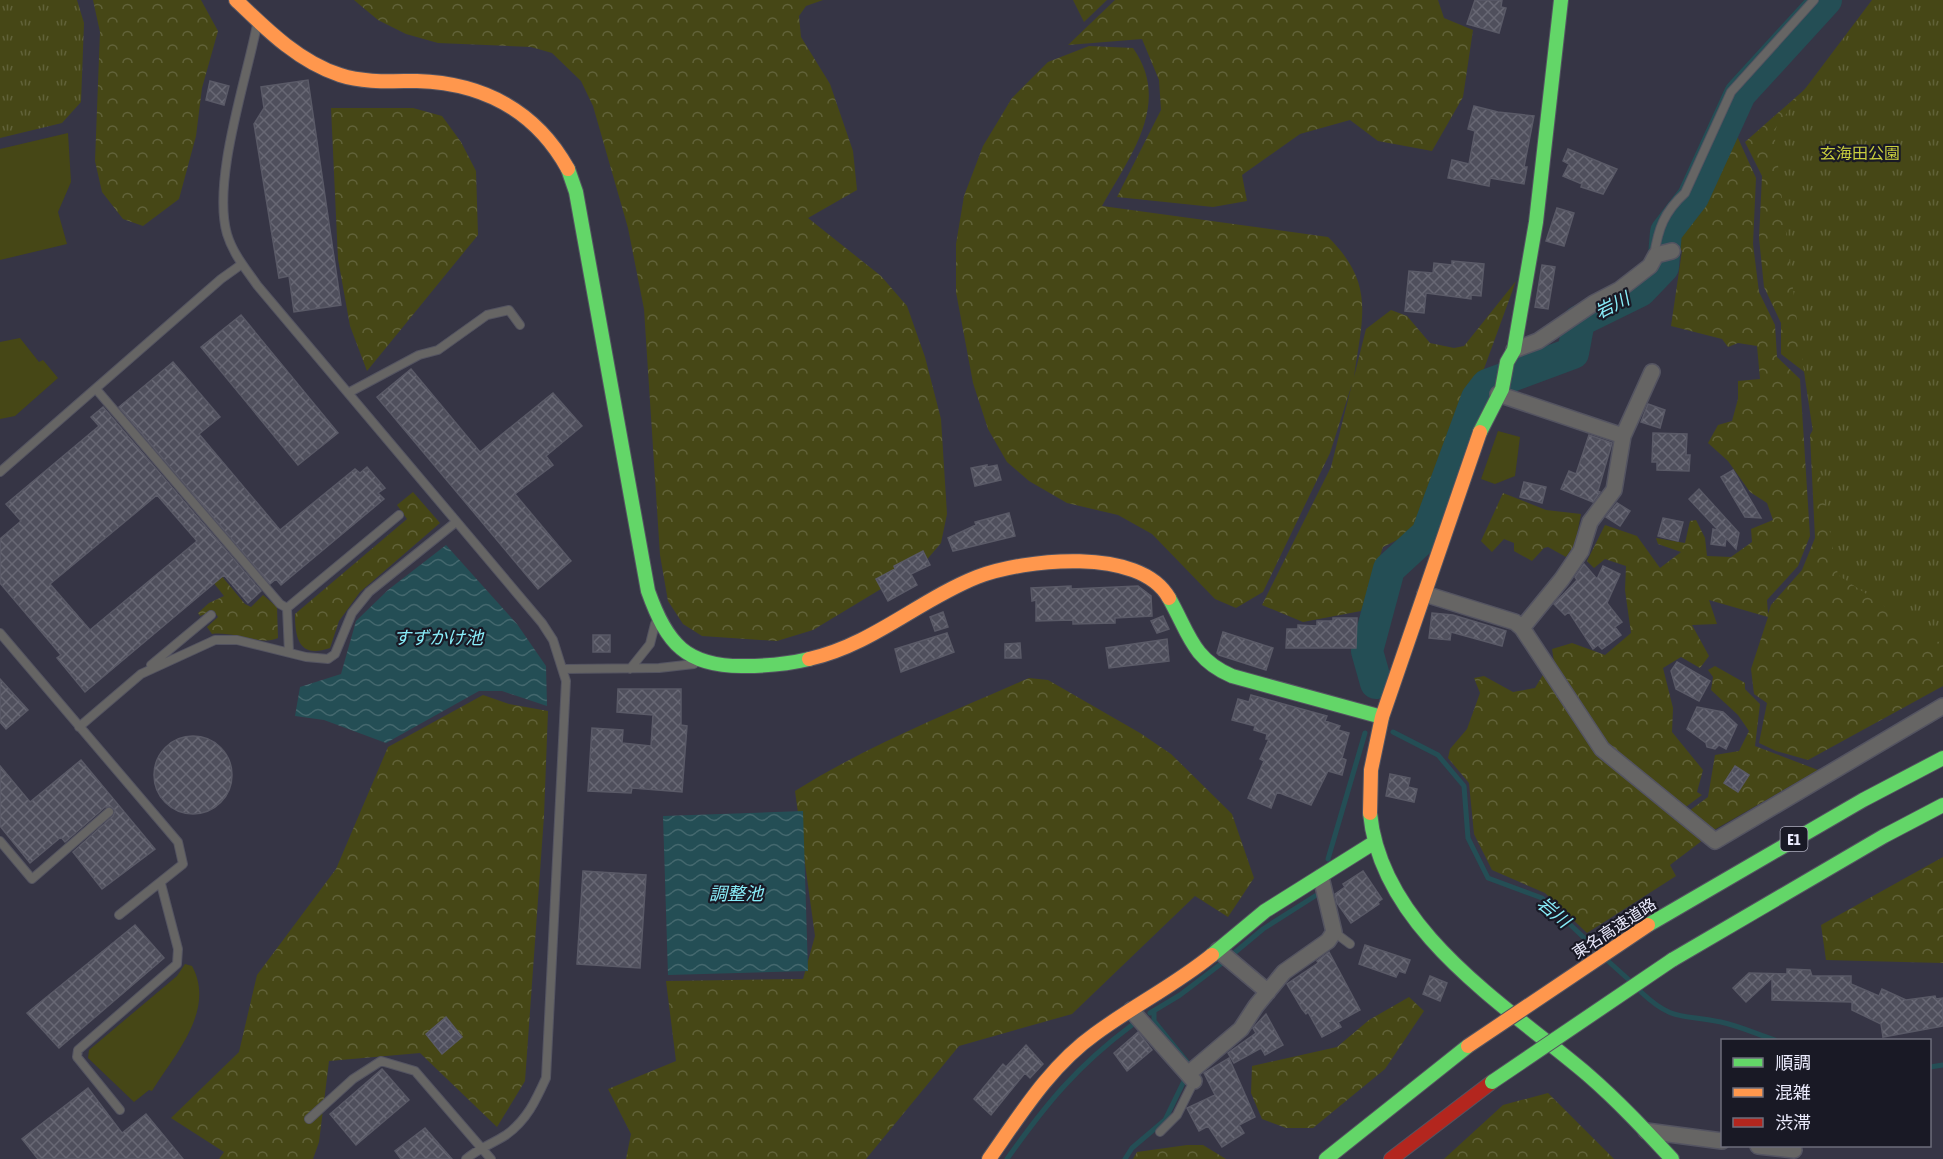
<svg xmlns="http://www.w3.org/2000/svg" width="1943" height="1159" font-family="'Asap Condensed','Noto Sans JP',sans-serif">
<defs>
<pattern id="forest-crowns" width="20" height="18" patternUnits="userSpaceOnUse" patternTransform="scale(1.5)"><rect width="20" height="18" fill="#464716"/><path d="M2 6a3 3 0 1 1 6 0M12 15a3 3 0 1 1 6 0" fill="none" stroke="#616239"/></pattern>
<pattern id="park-tufts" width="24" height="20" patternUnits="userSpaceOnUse" patternTransform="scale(1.5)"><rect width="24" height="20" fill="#464716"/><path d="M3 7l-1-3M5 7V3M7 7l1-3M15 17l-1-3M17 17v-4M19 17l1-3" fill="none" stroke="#616239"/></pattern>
<pattern id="water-waves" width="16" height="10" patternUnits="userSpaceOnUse" patternTransform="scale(1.5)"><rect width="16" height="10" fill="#244e55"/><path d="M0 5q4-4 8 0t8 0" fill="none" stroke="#44686e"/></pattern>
<pattern id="building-cross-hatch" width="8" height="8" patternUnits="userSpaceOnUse" patternTransform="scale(1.5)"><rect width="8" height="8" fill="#4f4f5c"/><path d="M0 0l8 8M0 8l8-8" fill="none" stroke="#686874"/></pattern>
</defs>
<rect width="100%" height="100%" fill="#363545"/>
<!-- grass -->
<path fill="#464716" d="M68 133 71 182 58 212 67 244 0 260V149Z
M20 338 39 362 43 360 58 378 15 416 0 419V342Z
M1498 431 1520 437 1515 476 1495 484 1481 479Z
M185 964 192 966C216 1010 175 1054 152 1091L149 1090 134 1102 88 1058 89 1050 177 976Z"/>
<!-- forest -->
<path fill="url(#forest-crowns)" d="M93 0H201L218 31 202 88 196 136 179 199 143 226 123 219 102 192 95 161 100 32Z
M354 0H823L806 6 799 16 801 37 830 84 853 151 857 190 808 218 881 276 907 306 925 357 941 419 947 514 941 543 924 563 813 630 777 641 702 636 683 624 668 601 660 555 644 309 628 228 593 106 581 81 552 53 531 47 438 43 406 34 378 20Z
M1073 0H1107L1084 22Z
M1115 0H1438L1444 18 1473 30 1463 97 1432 151 1378 141 1350 120 1300 134 1242 175 1247 201 1213 207 1117 197 1161 110 1159 80 1142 39 1068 45Z
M1943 0V686L1808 760 1776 751 1759 743 1767 703 1754 694 1751 669 1768 617 1709 600 1717 624 1692 625 1709 656 1700 668 1681 657 1663 668 1673 708 1672 732 1703 770 1697 792 1702 795 1683 809 1606 744 1555 668 1552 649 1572 643 1605 655 1631 633 1625 590 1626 566 1605 559 1594 568 1587 561 1605 525 1637 536 1660 568 1681 552 1658 544 1656 538 1685 543 1690 521 1696 520 1705 538 1707 556 1731 557 1752 542 1751 529 1773 520 1767 503 1750 492 1728 461 1708 443 1718 425 1732 421 1738 399V381L1760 379 1757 346 1738 343 1728 347 1722 339 1671 326 1682 251 1673 242 1676 230 1703 197 1733 127 1756 178 1753 244 1759 292 1775 325 1777 357 1800 379 1810 536 1798 566 1767 600 1768 614 1771 605 1802 570 1815 538 1810 435 1833 394 1781 354V323L1764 287 1759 238 1762 176 1745 142 1830 67Z
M1089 46 1133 48C1172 103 1130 156 1102 206L1328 237C1376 284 1362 318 1354 377L1366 329 1391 310 1407 316 1430 343 1454 348 1464 346 1516 281 1481 377 1417 530 1383 547 1361 611 1303 622 1262 605 1331 467 1352 384 1330 453 1263 592 1236 608 1215 599 1152 534 1118 515 1067 503 1029 481 1007 462 988 429 973 383 956 292V244L964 196 983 146 1012 98 1048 62Z
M331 108H413L442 116 461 142 476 171 478 235 367 371 350 326 338 259Z
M413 492 440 523 360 592 339 621 330 648C299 659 295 638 295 614L407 519 397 505Z
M1503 493 1546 510 1581 514 1575 544 1566 557 1548 547 1544 548 1532 561 1514 551V543L1504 539 1492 552 1481 541Z
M200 550 245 604 251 607 263 595 277 607 278 638C263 646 233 631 212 634L207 627 218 617 214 611 200 616 198 613 209 603 224 596 190 553Z
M1715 666 1745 683V689L1760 704 1755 746 1818 770 1714 830 1689 811 1708 797 1715 755 1739 751 1749 731 1738 715 1711 690 1713 677 1708 670Z
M1544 673 1590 746 1703 840 1670 865 1676 876 1587 933 1545 893 1492 870 1474 834 1469 783 1448 758 1450 749 1467 729 1480 693 1474 678 1484 676 1513 692 1535 688Z
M1029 678 1048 680 1140 733 1171 754 1232 814 1254 878 1228 917 1195 896 1072 1014 959 1046 866 1159H626L631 1134 608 1089 676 1061 666 981 803 979 815 936 795 791C868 745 950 713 1029 678Z
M483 695 509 704 548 711 544 816 525 1081 497 1127 420 1053 329 1061 319 1142 313 1159H219L224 1152 171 1118 239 1052 257 975 336 869 388 747Z
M1943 857V963L1826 960 1821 925Z
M1409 997 1424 1011 1385 1069 1313 1128H1286L1262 1119 1251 1093 1252 1066 1337 1047 1369 1020Z
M1548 1093 1614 1159H1444L1503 1105Z
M1187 1145H1203L1226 1159H1133L1137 1152Z"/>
<!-- park -->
<path fill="url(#park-tufts)" d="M0 0H77L84 23 81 102 62 123 0 138Z
M1872 0H1943V640L1938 642 1838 575C1809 428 1791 279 1774 130Z"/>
<!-- water -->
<path fill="url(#water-waves)" d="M446 545 517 624 546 666 547 706 502 691H479L386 743 324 720 295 716 300 687 341 674 356 621 388 590Z
M803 811 808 971 668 975 663 816Z"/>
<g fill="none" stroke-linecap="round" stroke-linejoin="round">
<!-- stream -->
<path stroke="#244e55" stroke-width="5" d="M1393 732 1438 755 1464 786 1468 838 1488 878 1542 898 1597 950
M1328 859 1365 733
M1233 954 1263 929 1315 896
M1608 961 1628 979
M1641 992C1673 1022 1682 1014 1721 1022 1739 1026 1757 1034 1775 1040
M1154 1011V1021L1188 1063
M1150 1013 1180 995 1222 963
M1930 1067 1943 1065
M1007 1159C1046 1104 1077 1066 1132 1025
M1125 1159 1132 1148 1165 1120 1184 1081"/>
<!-- river -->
<path stroke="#244e55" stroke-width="32" d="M1376 683 1367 651 1389 569 1427 534 1477 398 1487 385 1573 353 1579 321 1640 291 1663 267 1666 232 1693 197 1740 94 1826 0"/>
</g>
<!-- building -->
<path fill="url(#building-cross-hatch)" stroke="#5a5a67" stroke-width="1.5" fill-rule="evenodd" d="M1475 0H1502L1501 7 1506 8 1499 33 1467 24Z
M308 80 341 305 294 312 289 276 279 278 254 124 264 108 261 87Z
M210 81 229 86 224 105 206 100Z
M1474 106 1498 112 1534 116 1524 167H1527L1524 184 1490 178 1489 186 1448 178 1452 160 1469 164 1475 131 1468 129Z
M1568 149 1617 169 1603 194 1581 187 1582 184 1563 176 1569 164 1563 161Z
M1557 208 1574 213 1564 246 1546 241Z
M1452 261 1484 264 1481 296 1471 295V299L1426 293 1424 313 1405 311 1409 271 1433 273 1434 263 1452 265Z
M1542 265 1555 267 1548 309 1535 307Z
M241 315 338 433 298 465 201 347Z
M173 362 220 417 199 434 280 530 355 469 360 473 367 467 385 488 378 493 384 499 281 585 276 579 270 584 119 407Z
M411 369 480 452 553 393 582 426 546 456 553 465 515 494 571 561 538 589 377 397Z
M1648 404 1665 410 1660 428 1641 422Z
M103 407 261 591 248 603 224 575 85 692 57 658 61 655 0 583V539L21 521 6 504 99 426 91 417ZM157 495 197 541 90 630 50 584Z
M1653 433 1687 434 1686 455H1690L1689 471 1657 470V462H1652Z
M1589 435 1612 443 1598 491 1600 492 1593 502 1561 489 1569 471 1576 474Z
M987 465V467L997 465 1001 480 975 486 971 468Z
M1733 470 1761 518 1745 517 1721 477Z
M1524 482 1546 487 1542 503 1520 497Z
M1699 489 1739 533 1736 549 1726 538 1725 546 1711 544 1713 529 1719 531 1689 499Z
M1617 503 1630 511 1620 526 1606 517Z
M1009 513 1015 536 953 551 948 538 976 525 975 522Z
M1663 518 1683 522 1678 541 1658 536Z
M923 551 930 565 911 574 917 585 888 601 876 579 895 569 894 566Z
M1584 564 1597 579 1603 566 1620 574 1607 603 1622 622 1615 627 1621 635 1602 649 1598 645 1593 649 1569 612 1565 615 1554 604 1577 580 1575 577Z
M1071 586V589L1138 586 1151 596 1152 616 1115 618V623L1073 624V620L1036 621V600L1032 601 1031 588Z
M943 612 948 627 935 631 930 617Z
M1432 613 1453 615 1506 631 1502 646 1451 632 1450 640 1429 638Z
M1163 616 1169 629 1157 633 1151 621Z
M1333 618H1357L1356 648H1286L1287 629H1298V625L1317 626V621H1333Z
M1223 632 1273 648 1266 670 1219 655 1217 653Z
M947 633 954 652 901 672 895 649Z
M593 635H610V652H593Z
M1167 639 1169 661 1109 668 1106 648Z
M1020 643 1021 658H1005V644Z
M1677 662 1710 681 1699 701 1676 689 1671 671Z
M0 679 28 710 6 729 0 722Z
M618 689H681V725L687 726 682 792 632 788 631 793 588 791 592 728 623 730 622 743 651 746 653 715 617 712Z
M1251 695 1327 716 1325 721 1340 726 1338 730 1349 733 1342 758 1346 760 1342 775 1328 771 1311 805 1277 792 1271 808 1248 798 1264 761 1260 759 1269 739H1266L1267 734 1254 730 1255 726 1232 720 1238 699 1249 702Z
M1697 707 1723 712 1737 725 1726 749 1719 745 1715 749 1707 747 1706 743 1687 729Z
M154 775a39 39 0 1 1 78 0a39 39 0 1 1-78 0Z
M81 760 155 849 102 889 73 852 113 816 115 811 111 807H105L65 842 61 837 30 863 0 826V766L30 802Z
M1735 766 1749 775 1738 792 1724 783Z
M1390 774 1410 778 1408 787 1417 789 1414 802 1386 796Z
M583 871 646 875 640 968 577 964Z
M1363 871 1382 899 1378 902 1379 904 1351 923 1337 903 1335 894 1345 887 1343 884Z
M135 925 164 958 59 1048 27 1013Z
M1365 945 1410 960 1405 973 1399 971 1396 977 1359 964Z
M1329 952 1360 1010 1338 1022 1341 1027 1322 1037 1308 1012 1306 1014 1302 1009 1287 984 1318 963 1317 961Z
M1787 969 1810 970 1812 976H1851V984L1879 996 1882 989 1906 1000 1935 996 1936 999 1943 998V1026L1883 1037 1881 1024 1852 1010V1002L1772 1000V978L1746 1002 1733 988 1749 973 1787 974Z
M1430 976 1447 983 1440 1001 1423 994Z
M1266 1014 1283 1045 1265 1055 1261 1048 1234 1063 1228 1053 1256 1033 1253 1028Z
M446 1017 462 1037 442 1054 426 1034Z
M1138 1032 1152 1050 1127 1071 1114 1053Z
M1026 1045 1043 1064 1030 1078 1025 1073 991 1115 974 1099 1003 1064 1006 1067Z
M1229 1058 1255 1117 1239 1125 1244 1133 1222 1147 1208 1126 1199 1131 1187 1108 1215 1095 1204 1073Z
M382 1069 409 1100 356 1145 330 1114Z
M88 1088 122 1133 146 1114 183 1159H38L22 1139Z
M425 1128 452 1159H401L395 1151Z"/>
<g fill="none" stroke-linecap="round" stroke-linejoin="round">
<defs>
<path id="lane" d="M257 25C246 81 212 181 227 234 233 254 246 269 257 285L542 623 553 640 566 681 546 1078C536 1100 527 1120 506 1135 492 1144 479 1148 466 1159
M1654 256C1658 229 1664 212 1685 193L1731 92 1814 0
M96 389 280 604 287 608
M348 393 419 355 438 350 487 315 509 310 520 325
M0 472 221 279 242 264
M287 608 399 515
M287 608 289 652
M0 633 178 842 183 864 119 915
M151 665 211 615
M564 669 659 668 694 664
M630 669 650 644 655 624
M79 727 141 674 215 640H237L306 657 328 659 335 654 352 613 369 592 456 522
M0 841 32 879 109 812
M1334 932 1350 944
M120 1110 77 1057 78 1050 177 964 178 949 161 884
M309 1119 353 1079 381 1061 415 1071 491 1159
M1160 1132 1177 1115 1194 1081"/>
<path id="street" d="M1514 350 1538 341 1594 303 1619 290 1650 266 1656 255 1672 251
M1498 394 1623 436
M1425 594 1515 622 1522 628 1602 749 1715 841 1943 706
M1522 628 1562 579 1581 551 1590 522 1614 490 1623 436 1652 372
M1218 950 1268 992
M1131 1010 1194 1081
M1188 1074 1241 1029 1256 1006 1284 972 1328 941 1334 932 1321 877
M1646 1131 1722 1141
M1758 1146 1794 1150"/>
<path id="fast" d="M568 169 576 192 648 591C667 644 686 667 745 666 767 666 788 664 809 659
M1480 432 1502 389 1507 362 1514 350 1536 222 1561 0
M1169 598C1189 633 1192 659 1232 676L1382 717
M1370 813C1381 930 1507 1006 1588 1075 1618 1101 1645 1130 1672 1159
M1648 925 1863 800 1943 758
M1212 955 1265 911 1375 842
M1672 960 1884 836 1943 805
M1326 1159 1468 1046"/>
<path id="slow" d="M236 0C266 29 299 62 340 75 364 83 392 81 417 81 483 83 536 111 568 169
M809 659C872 645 919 600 977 577 1024 559 1140 546 1169 598
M1370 813 1371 770 1382 717 1480 432
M989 1159C1020 1115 1050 1066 1095 1034 1133 1006 1175 985 1212 955"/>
<path id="jam" d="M1391 1159 1492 1082"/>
</defs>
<!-- lane casing -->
<use href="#lane" stroke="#545461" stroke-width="10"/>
<!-- street casing -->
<use href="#street" stroke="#545461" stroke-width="18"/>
<!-- fast casing -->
<use href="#fast" stroke="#545461" stroke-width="16"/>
<!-- slow casing -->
<use href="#slow" stroke="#545461" stroke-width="16"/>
<!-- jam casing -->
<use href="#jam" stroke="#545461" stroke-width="16"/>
<!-- lane -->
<use href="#lane" stroke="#666564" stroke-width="8"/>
<!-- street -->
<use href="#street" stroke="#666564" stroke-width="15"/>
<!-- fast -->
<use href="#fast" stroke="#63d668" stroke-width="14"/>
<!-- slow -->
<use href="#slow" stroke="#ff974d" stroke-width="14"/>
<!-- jam -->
<use href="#jam" stroke="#b3261e" stroke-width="14"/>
<defs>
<path id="fast-bridge" d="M1492 1082 1672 960"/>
<path id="slow-bridge" d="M1468 1046 1648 925"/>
</defs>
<!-- fast-bridge casing -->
<use href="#fast-bridge" stroke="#545461" stroke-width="16" stroke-linecap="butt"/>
<!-- slow-bridge casing -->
<use href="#slow-bridge" stroke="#545461" stroke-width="16" stroke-linecap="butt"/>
<!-- fast-bridge -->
<use href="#fast-bridge" stroke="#63d668" stroke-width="14"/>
<!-- slow-bridge -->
<use href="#slow-bridge" stroke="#ff974d" stroke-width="14"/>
</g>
<g text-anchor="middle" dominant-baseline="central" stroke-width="4.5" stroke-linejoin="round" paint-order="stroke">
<!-- shield labels -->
<rect fill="#191925" stroke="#acacbc" stroke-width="1.5" x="1780.5" y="827" width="27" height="24" rx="4.5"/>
<g font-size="15" font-weight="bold" fill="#ebebfd">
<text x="1794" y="839">E1</text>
</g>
<!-- park labels -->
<g font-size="16" fill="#c9ce3e" stroke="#191925">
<text x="1860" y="153">玄海田公園</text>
</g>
<!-- street labels -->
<g font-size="16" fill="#ebebfd" stroke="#191925">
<text transform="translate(1614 928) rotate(-33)">東名高速道路</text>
</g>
<!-- water labels -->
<g font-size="18" font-style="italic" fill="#89eefa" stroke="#191925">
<text transform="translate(1612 305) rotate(-26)">岩川</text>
<text x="438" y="637">すずかけ池</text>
<text x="736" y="893">調整池</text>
<text transform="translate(1554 912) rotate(40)">岩川</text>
</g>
</g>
<!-- legend -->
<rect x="1721" y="1039" width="210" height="108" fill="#191925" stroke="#6d6d7b" stroke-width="1.5"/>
<rect x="1733" y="1058" width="30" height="9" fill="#63d668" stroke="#6d6d7b" stroke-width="1.5"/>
<text x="1775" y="1069" font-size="18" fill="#ebebfd">順調</text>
<rect x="1733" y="1088" width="30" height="9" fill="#ff974d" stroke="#6d6d7b" stroke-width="1.5"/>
<text x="1775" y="1099" font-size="18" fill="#ebebfd">混雑</text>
<rect x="1733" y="1118" width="30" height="9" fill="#b3261e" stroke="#6d6d7b" stroke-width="1.5"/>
<text x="1775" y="1129" font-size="18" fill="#ebebfd">渋滞</text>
</svg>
